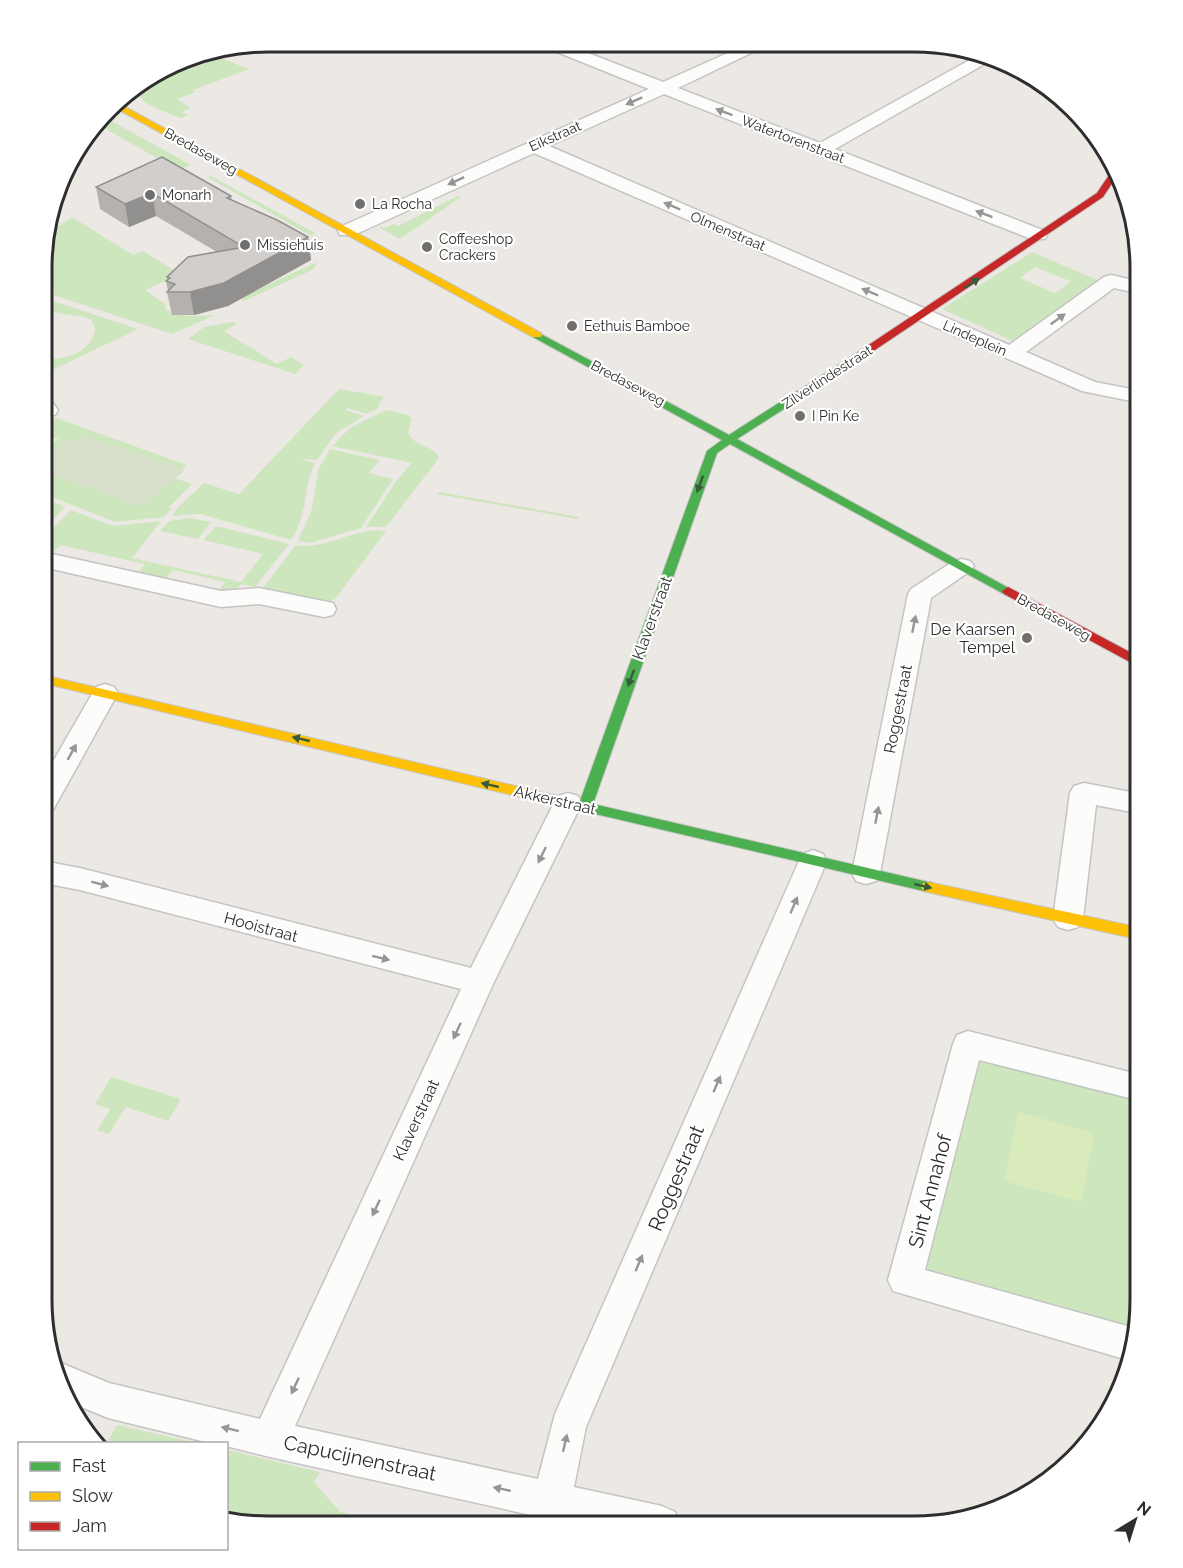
<svg xmlns="http://www.w3.org/2000/svg" width="1183" height="1568" font-family="Raleway,sans-serif">
<rect width="100%" height="100%" fill="#ece8e4"/>
<!-- green -->
<path fill="#cee6be" fill-rule="evenodd" d="M199 53 221 58 249 69 193 90 195 92 177 99 191 108 181 112 188 115 181 118C166 112 140 105 135 89Z
M104 117 191 165 178 170 97 124Z
M211 176 315 233V234L310 235 207 177Z
M458 196 461 197 400 239 378 227 384 228 393 224 398 226Z
M72 217 133 255 143 251 180 274 145 290 165 304 166 310 189 316 215 315 172 334 44 292 45 235Z
M1032 252 1102 282 1017 343 942 309ZM1035 267 1070 281V282L1055 293 1020 278Z
M317 262 314 269 242 302 243 296Z
M44 298 138 329 44 374V360C65 359 92 353 95 329L91 320 85 317 44 311Z
M233 322 237 324 224 331 277 364 291 357 304 365 295 374 188 339 204 327Z
M339 389 386 397 382 399 377 409 367 414 347 408 346 410 364 416 336 433 317 460 300 459 315 463C302 488 309 513 291 540L200 514 172 516 178 507 204 483 239 494Z
M386 410 409 415 412 420 408 432C414 448 433 444 439 458L386 527H366L397 480 412 463 332 446 350 428Z
M56 418 187 465 172 477 192 484 168 508H172L164 517 115 522 44 494V447L59 439 44 437V424Z
M330 449 380 460 369 473 393 479 361 528 310 543 298 541 312 509 318 470Z
M439 492 579 517 578 519 437 494Z
M44 498 65 507 43 530Z
M71 510 113 526 161 521 132 558 241 582 263 554 203 540 216 526 289 544 255 587 241 584 234 592 217 594 225 582 173 570 163 582 136 576 145 564 60 545 50 556 43 555V538Z
M190 518 211 522 198 539 160 531 169 521Z
M377 530 386 531 335 599 326 603 262 589 296 545C323 550 350 531 377 530Z
M976 1054 1141 1096 1140 1315 1137 1334 920 1275Z
M111 1077 181 1099 168 1121 126 1107 109 1134 97 1130 110 1109 95 1104Z
M117 1425 197 1443H107Z
M227 1450 320 1472 314 1482 340 1512 397 1525 239 1524 227 1519Z"/>
<!-- cemetery -->
<path fill="#d8e0cc" d="M87 437 185 470 141 507 44 471V456L46 453 71 439Z"/>
<!-- pitch -->
<path fill="#d9eabb" d="M1018 1112 1094 1133 1082 1202 1004 1181Z"/>
<g fill="none" stroke-linecap="round" stroke-linejoin="round">
<defs>
<path id="street" d="M540 43H562L663 82 750 43H772L678 88 820 143 977 56 990 61 835 149 1045 231 1047 235 1045 239H1031L664 94 549 146 1009 345 1104 277 1111 275 1141 282V294L1114 288 1026 352 1095 382 1141 391V403L1082 391 534 153 354 235H340L338 231 340 227 649 89 542 46Z
M44 401 52 402 58 410 55 415 44 416Z
M43 552 221 591 259 588 333 603 336 609 333 615 324 617 259 604 221 607 43 567Z
M962 559 970 561 974 566 970 571 931 598 880 873 876 881 866 884 856 881 852 873 908 594 911 589 954 561Z
M105 684 114 687 118 693 53 810 43 813V779L96 687Z
M1084 783 1141 794V814L1096 805 1083 919 1078 927 1068 930 1058 927 1053 919 1070 793 1074 786Z
M568 793 578 796 582 803 494 982 295 1426 538 1479 555 1414 799 861 803 854 813 850 823 854 827 861 586 1427 574 1487 662 1506 675 1512 681 1525H576L270 1457 226 1446V1444H214L108 1418 65 1400 57 1364 61 1363 109 1383 260 1419 461 989 80 890 43 883V861L80 868 471 968 554 803 558 796Z
M968 1031 1141 1075V1101L979 1060 925 1270 1138 1329 1131 1361 893 1291 888 1280 953 1044 957 1035Z"/>
<path id="fast" d="M537 332 729 435 849 358H857V362L737 439 1014 591 1008 595 1004 594 730 444 717 453 593 804 928 882 933 883 935 887 933 891 928 892 536 800 534 797 541 792 580 801 707 451 722 440 533 337V333Z"/>
<path id="slow" d="M116 102 541 333 542 335 541 337H533L112 106Z
M43 675 541 792 548 797 541 802 43 683Z
M928 882 1141 928V940L923 891 921 887 923 883Z"/>
<path id="jam" d="M1115 166 1119 173 1103 197 857 362H849V358L1097 193Z
M1008 587 1141 658V668L1004 594 1002 591Z"/>
</defs>
<!-- street casing -->
<use href="#street" stroke="#c5c4c5" stroke-width="3"/>
<!-- fast casing -->
<use href="#fast" stroke="#c5c4c5" stroke-width="2"/>
<!-- slow casing -->
<use href="#slow" stroke="#c5c4c5" stroke-width="2"/>
<!-- jam casing -->
<use href="#jam" stroke="#c5c4c5" stroke-width="2"/>
<!-- street -->
<use href="#street" fill="#fcfcfb" fill-rule="evenodd"/>
<!-- fast -->
<use href="#fast" fill="#4caf50" fill-rule="evenodd"/>
<!-- slow -->
<use href="#slow" fill="#ffc107" fill-rule="evenodd"/>
<!-- jam -->
<use href="#jam" fill="#c62828" fill-rule="evenodd"/>
</g>
<!-- wall -->
<path fill="#b4b1af" d="M96 187 231 196 232 201 308 237 311 260 228 306 194 315H172L167 292 168 291 166 281H167V277L217 252 156 216 129 227 100 209Z"/>
<!-- shaded-wall -->
<path fill="#92908e" d="M152 193 156 216 129 227 125 204Z
M308 237 311 260 228 306 194 315 190 292Z"/>
<!-- building -->
<path fill="#d1cecb" stroke="#92908e" stroke-width="1.5" d="M162 157 231 196 227 198 277 220 308 237 224 283 190 292H167L175 284 166 281 170 278 167 277 188 257 244 247 152 193 125 204 96 187Z"/>
<!-- one-way arrows -->
<defs><path id="oneway-solid" d="M-6-.8H1V-3.2L6.5 0L1 3.2V.8H-6Z" transform="scale(1.5)"/></defs>
<g fill="#959594">
<use href="#oneway-solid" transform="translate(634 101) rotate(156)"/>
<use href="#oneway-solid" transform="translate(724 112) rotate(-159)"/>
<use href="#oneway-solid" transform="translate(456 181) rotate(155)"/>
<use href="#oneway-solid" transform="translate(672 206) rotate(-157)"/>
<use href="#oneway-solid" transform="translate(984 214) rotate(-159)"/>
<use href="#oneway-solid" transform="translate(870 292) rotate(-157)"/>
<use href="#oneway-solid" transform="translate(1058 319) rotate(-36)"/>
<use href="#oneway-solid" transform="translate(914 624) rotate(-79)"/>
<use href="#oneway-solid" transform="translate(72 752) rotate(-61)"/>
<use href="#oneway-solid" transform="translate(877 815) rotate(-79)"/>
<use href="#oneway-solid" transform="translate(542 855) rotate(116)"/>
<use href="#oneway-solid" transform="translate(100 884) rotate(15)"/>
<use href="#oneway-solid" transform="translate(794 905) rotate(-67)"/>
<use href="#oneway-solid" transform="translate(381 958) rotate(14)"/>
<use href="#oneway-solid" transform="translate(457 1031) rotate(115)"/>
<use href="#oneway-solid" transform="translate(717 1084) rotate(-67)"/>
<use href="#oneway-solid" transform="translate(376 1208) rotate(115)"/>
<use href="#oneway-solid" transform="translate(639 1263) rotate(-67)"/>
<use href="#oneway-solid" transform="translate(295 1386) rotate(115)"/>
<use href="#oneway-solid" transform="translate(230 1429) rotate(-166)"/>
<use href="#oneway-solid" transform="translate(565 1443) rotate(-77)"/>
<use href="#oneway-solid" transform="translate(502 1489) rotate(-168)"/>
</g>
<g fill="#385b3a">
<use href="#oneway-solid" transform="translate(972 283) rotate(-34)"/>
<use href="#oneway-solid" transform="translate(700 484) rotate(110)"/>
<use href="#oneway-solid" transform="translate(631 678) rotate(110)"/>
<use href="#oneway-solid" transform="translate(301 739) rotate(-167)"/>
<use href="#oneway-solid" transform="translate(490 785) rotate(-167)"/>
<use href="#oneway-solid" transform="translate(923 886) rotate(13)"/>
</g>
<!-- markers -->
<g fill="#706f6e" stroke="#fff" stroke-width="2">
<circle cx="150" cy="195" r="6"/>
<circle cx="360" cy="204" r="6"/>
<circle cx="245" cy="245" r="6"/>
<circle cx="427" cy="247" r="6"/>
<circle cx="572" cy="326" r="6"/>
<circle cx="800" cy="416" r="6"/>
<circle cx="1027" cy="638" r="6"/>
</g>
<g text-anchor="middle" dominant-baseline="central" stroke-width="4.5" stroke-linejoin="round" paint-order="stroke">
<!-- far-street labels -->
<g font-size="14" fill="#2e2e2e" stroke="#fff">
<text transform="translate(555 136) rotate(-24)">Eikstraat</text>
<text transform="translate(793 139) rotate(21)">Watertorenstraat</text>
<text transform="translate(201 151) rotate(29)">Bredaseweg</text>
<text transform="translate(728 231) rotate(23)">Olmenstraat</text>
<text transform="translate(975 338) rotate(24)">Lindeplein</text>
<text transform="translate(827 377) rotate(-33)">Zilverlindestraat</text>
<text transform="translate(628 383) rotate(28)">Bredaseweg</text>
<text transform="translate(1054 617) rotate(29)">Bredaseweg</text>
</g>
<!-- far-poi labels -->
<g font-size="14" fill="#2e2e2e" stroke="#fff" text-anchor="start">
<text x="162" y="195">Monarh</text>
<text x="372" y="204">La Rocha</text>
<text x="439" y="239">Coffeeshop<tspan x="439" dy="16">Crackers</tspan></text>
<text x="257" y="245">Missiehuis</text>
<text x="584" y="326">Eethuis Bamboe</text>
<text x="812" y="416">I Pin Ke</text>
</g>
<!-- street labels -->
<g font-size="16" fill="#2e2e2e" stroke="#fff">
<text transform="translate(652 618) rotate(-70)">Klaverstraat</text>
<text transform="translate(898 709) rotate(-79)">Roggestraat</text>
<text transform="translate(555 800) rotate(13)">Akkerstraat</text>
<text transform="translate(261 927) rotate(15)">Hooistraat</text>
<text transform="translate(416 1120) rotate(-65)">Klaverstraat</text>
</g>
<!-- poi labels -->
<g font-size="16" fill="#2e2e2e" stroke="#fff" text-anchor="end">
<text x="1015" y="629">De Kaarsen<tspan x="1015" dy="18">Tempel</tspan></text>
</g>
<!-- near-street labels -->
<g font-size="20" fill="#2e2e2e" stroke="#fff">
<text transform="translate(676 1178) rotate(-67)">Roggestraat</text>
<text transform="translate(930 1191) rotate(-75)">Sint Annahof</text>
<text transform="translate(360 1458) rotate(12)">Capucijnenstraat</text>
</g>
</g>
<!-- crop -->
<path d="M0 0H1183V1568H0ZM268 52H914A216 216 0 0 1 1130 268V1300A216 216 0 0 1 914 1516H268A216 216 0 0 1 52 1300V268A216 216 0 0 1 268 52Z" fill="#fff" fill-rule="evenodd"/>
<path fill="none" stroke="#2e2e2e" stroke-width="3" d="M268 52H914A216 216 0 0 1 1130 268V1300A216 216 0 0 1 914 1516H268A216 216 0 0 1 52 1300V268A216 216 0 0 1 268 52Z"/>
<!-- legend -->
<rect x="18" y="1442" width="210" height="108" fill="#ffffff" stroke="#ababab" stroke-width="1.5"/>
<rect x="30" y="1462" width="30" height="9" fill="#4caf50" stroke="#ababab" stroke-width="1.5"/>
<text x="72" y="1472" font-size="18" fill="#2e2e2e">Fast</text>
<rect x="30" y="1492" width="30" height="9" fill="#ffc107" stroke="#ababab" stroke-width="1.5"/>
<text x="72" y="1502" font-size="18" fill="#2e2e2e">Slow</text>
<rect x="30" y="1522" width="30" height="9" fill="#c62828" stroke="#ababab" stroke-width="1.5"/>
<text x="72" y="1532" font-size="18" fill="#2e2e2e">Jam</text>
<!-- north arrow -->
<g transform="translate(1135 1520) rotate(38)" stroke="#ffffff" stroke-width="4.5" paint-order="stroke">
<path d="M0-4.5L10 22L0 15L-10 22Z" fill="#2e2e2e"/>
<text y="-9" font-size="16" font-weight="bold" text-anchor="middle" fill="#2e2e2e">N</text>
</g>
</svg>
